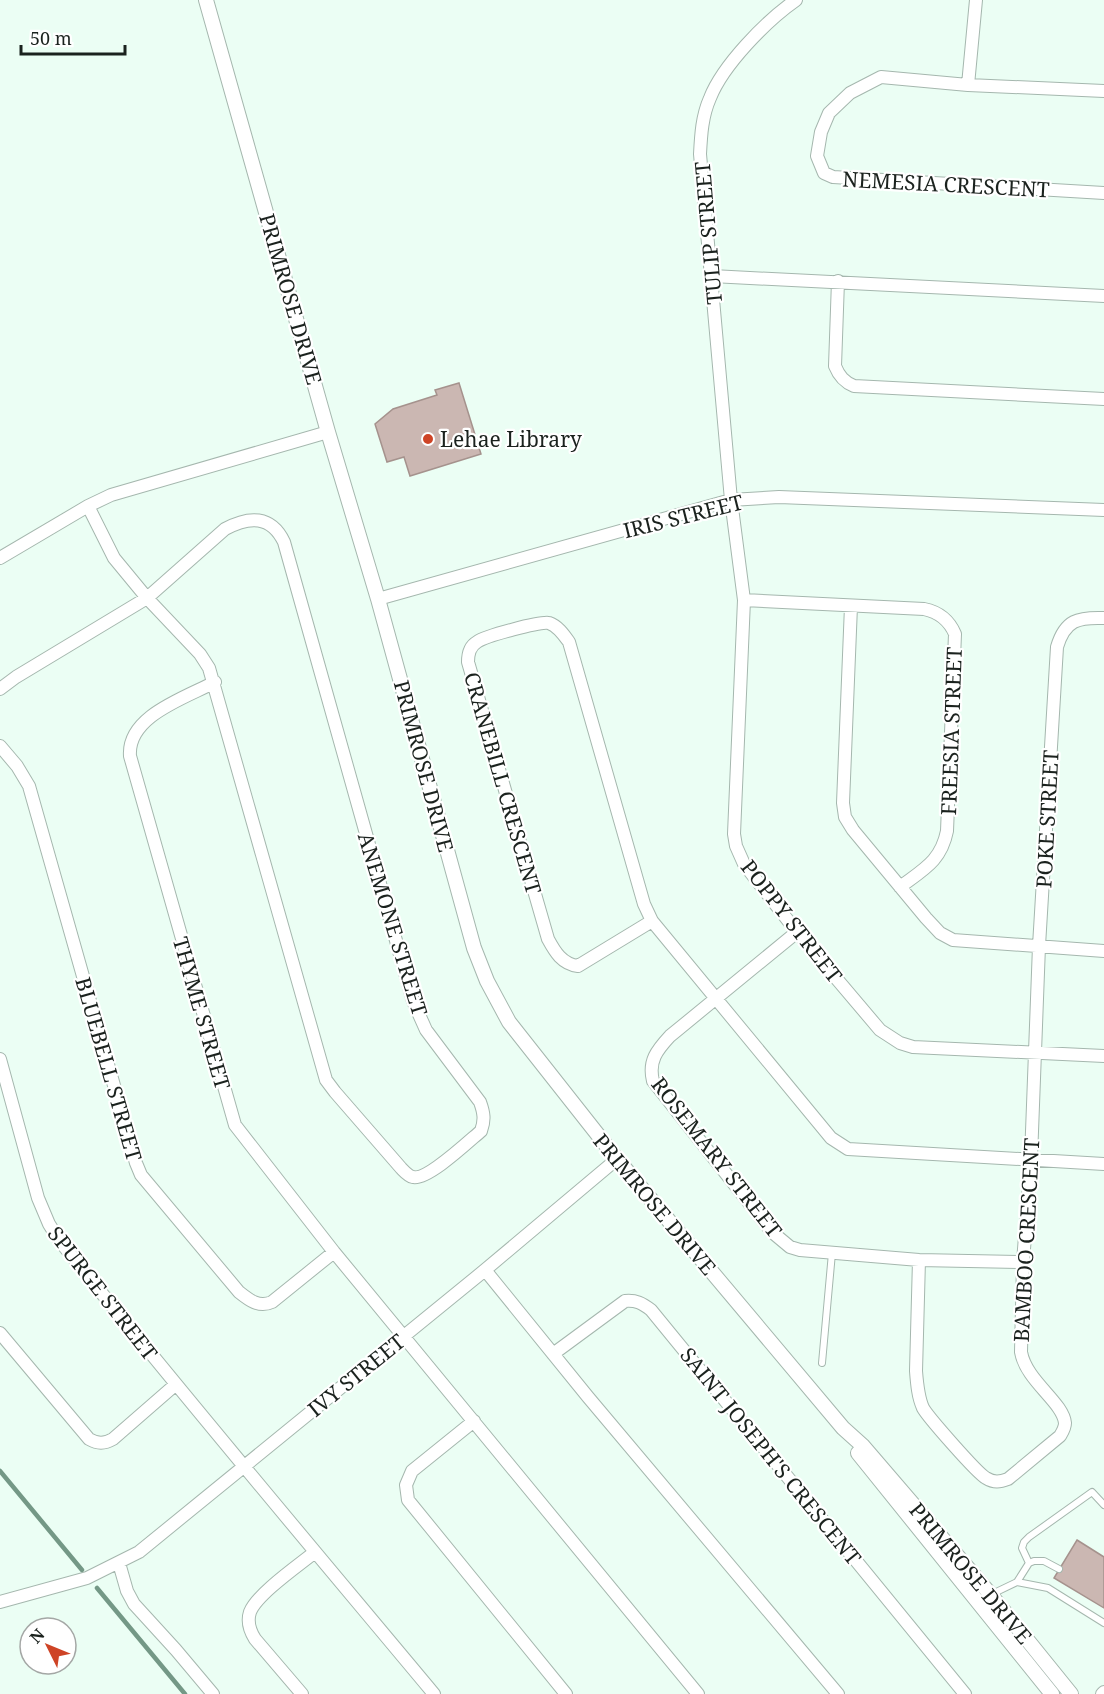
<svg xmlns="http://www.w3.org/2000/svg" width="1104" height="1694" font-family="'Noto Serif',serif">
<rect width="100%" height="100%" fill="#ebfef4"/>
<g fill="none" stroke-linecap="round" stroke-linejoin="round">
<!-- stream -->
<path stroke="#749886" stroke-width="4.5" d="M0 1471 82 1570
M97 1588 185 1694"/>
</g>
<!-- building -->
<path fill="#cbb7b2" stroke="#a5928d" stroke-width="1.5" d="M459 383 481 454 410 476 404 457 387 462 375 424 393 409 437 395 435 390Z
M1077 1540 1104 1557V1608L1054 1578Z"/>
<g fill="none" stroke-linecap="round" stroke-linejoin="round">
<defs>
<path id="service" d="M822 1363 832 1253
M1029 1563 1022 1548 1024 1542 1029 1537 1092 1492 1104 1505
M1017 1582 1048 1588 1104 1623
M992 1594 1017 1582 1029 1563 1034 1561H1044L1059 1569"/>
<path id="minor" d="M796 0C766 21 723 65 710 98 702 116 701 135 700 154L731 500 744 600 734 834 736 846 744 864 797 932 880 1030 900 1043 913 1047 1104 1056
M968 85 976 0
M1104 91 968 85 881 77 850 93 829 113 821 132 817 156 824 173 833 177 1104 193
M712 276 1104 296
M838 281 835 366C839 376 844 382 854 386L1104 399
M0 558 88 506 111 495 328 432
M378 599 731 500 779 497 1104 510
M744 600 924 609C939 612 949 620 955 634L947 831C941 861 924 869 900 887
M851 606 843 803 845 817 853 830 926 918 940 933 953 940 1104 951
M215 682C185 698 127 716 130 756L235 1125 334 1252 698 1694
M0 689 16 677 147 598 225 529C249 516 271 515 284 542L413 1001 426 1030 480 1102C484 1113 485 1120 481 1131 469 1141 427 1181 413 1177 408 1176 404 1171 401 1168L335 1092 326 1080 209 668 200 654 147 598 114 558 88 506
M0 746 17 766 29 786 136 1163 141 1175 239 1292C249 1300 259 1308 272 1302L334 1252
M652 921 578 966C562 964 555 952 548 939L468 662C468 655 470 646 477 642 485 636 541 621 549 623 558 626 564 635 569 642L644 904 652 921 831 1138 848 1149 1104 1164
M797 932 670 1036C657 1050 648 1061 653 1081L772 1232 790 1247 800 1250 919 1260 1023 1262
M0 1059 38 1198 49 1224 59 1240C181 1393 308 1543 434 1694
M919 1260 916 1371C917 1384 918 1397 923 1408 928 1417 977 1473 986 1478 994 1483 1000 1482 1008 1479L1060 1436C1063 1431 1065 1428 1065 1423 1063 1402 1026 1381 1021 1352L1023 1262 1031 1158 1039 946 1057 647C1065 620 1078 617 1104 618
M485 1270 588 1397 838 1694
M0 1333 89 1439C98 1444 104 1444 113 1439L175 1385
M553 1354 625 1301C636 1300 642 1303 651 1310L965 1694
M474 1421 412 1471 406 1485 408 1500 566 1694
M119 1563 127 1591 134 1604 176 1650 213 1694
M0 1602 87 1578 139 1552 485 1270 617 1159
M302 1694 255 1639C250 1631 247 1621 250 1612 257 1594 299 1565 315 1552
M1102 1694 1104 1692"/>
<path id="tertiary" d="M206 0 328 432 378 599 474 948 487 981 509 1022 617 1159 843 1428 863 1446 991 1595 1071 1694
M858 1453 1052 1694"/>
</defs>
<!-- service casing -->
<use href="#service" stroke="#a5b7ae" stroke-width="8"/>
<!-- minor casing -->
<use href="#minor" stroke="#a5b7ae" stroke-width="14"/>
<!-- tertiary casing -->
<use href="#tertiary" stroke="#a5b7ae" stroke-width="16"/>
<!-- service -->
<use href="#service" stroke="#fff" stroke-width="6"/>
<!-- minor -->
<use href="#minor" stroke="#fff" stroke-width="12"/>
<!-- tertiary -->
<use href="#tertiary" stroke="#fff" stroke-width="14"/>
</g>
<!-- markers -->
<circle fill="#ce4426" stroke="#fff" stroke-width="2" cx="428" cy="439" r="6"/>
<g text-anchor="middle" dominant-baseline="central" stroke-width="4.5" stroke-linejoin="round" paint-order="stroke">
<!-- street labels -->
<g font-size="21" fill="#1b221e" stroke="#fff">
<text transform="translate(946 184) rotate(3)">NEMESIA CRESCENT</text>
<text transform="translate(708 233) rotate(-95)">TULIP STREET</text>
<text transform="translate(291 299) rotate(74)">PRIMROSE DRIVE</text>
<text transform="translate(683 516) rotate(-14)">IRIS STREET</text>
<text transform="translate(951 731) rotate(-88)">FREESIA STREET</text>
<text transform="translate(424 766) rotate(75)">PRIMROSE DRIVE</text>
<text transform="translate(503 783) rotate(74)">CRANEBILL CRESCENT</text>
<text transform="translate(1047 819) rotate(-87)">POKE STREET</text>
<text transform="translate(792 921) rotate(52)">POPPY STREET</text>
<text transform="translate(393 924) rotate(73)">ANEMONE STREET</text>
<text transform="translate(202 1013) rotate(74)">THYME STREET</text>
<text transform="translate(109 1069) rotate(74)">BLUEBELL STREET</text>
<text transform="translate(717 1157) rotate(52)">ROSEMARY STREET</text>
<text transform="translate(655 1204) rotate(50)">PRIMROSE DRIVE</text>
<text transform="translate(1026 1240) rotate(-87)">BAMBOO CRESCENT</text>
<text transform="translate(103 1293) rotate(52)">SPURGE STREET</text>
<text transform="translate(356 1375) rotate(-39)">IVY STREET</text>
<text transform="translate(771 1456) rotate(51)">SAINT JOSEPH'S CRESCENT</text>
<text transform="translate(971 1573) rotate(50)">PRIMROSE DRIVE</text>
</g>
<!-- poi labels -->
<g font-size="21" fill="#1b221e" stroke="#fff" text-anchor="start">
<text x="440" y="439">Lehae Library</text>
</g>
</g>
<!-- north arrow -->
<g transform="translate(48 1646) rotate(313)"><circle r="28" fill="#ffffff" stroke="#a4a7a5" stroke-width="1.5"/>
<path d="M0-4.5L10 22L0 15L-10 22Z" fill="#ce4426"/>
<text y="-9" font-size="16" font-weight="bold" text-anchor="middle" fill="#1b221e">N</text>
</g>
<!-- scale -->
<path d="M21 45v9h104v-9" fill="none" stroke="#1b221e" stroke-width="3"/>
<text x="30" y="45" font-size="18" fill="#1b221e" stroke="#ffffff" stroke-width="4.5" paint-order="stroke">50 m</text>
</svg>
